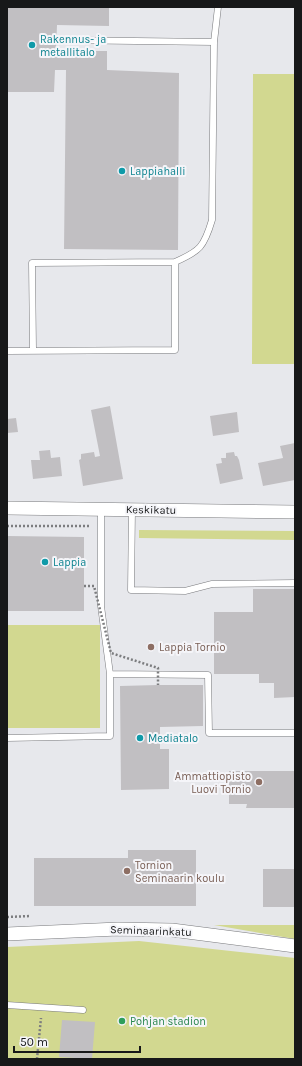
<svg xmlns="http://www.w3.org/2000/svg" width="302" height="1066" font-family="Karla,sans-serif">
<rect width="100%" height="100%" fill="#e7e8ec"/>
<!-- green -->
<path fill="#d2d890" d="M253 74H295V364H252Z
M139 530 295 531V540L139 538Z
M7 625H100V728H7Z
M214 925H295V939Z
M139 941 295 958V1059H7V947Z"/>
<!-- building -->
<path fill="#c1bfc2" d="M7 7H109V26L57 25 56 51H107V70L179 73 178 250 64 249 66 70H55L54 92H7Z
M110 406 123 479 83 486 79 460 81 459V454L94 452 95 457 100 456 91 410Z
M237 412 239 432 213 436 210 416Z
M16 418 18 432 7 433V419Z
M295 443V480L263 486 258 463 283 458 280 446Z
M50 450 51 458 60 457 62 476 33 479 31 460H40L39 451Z
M234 452 235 456H237L239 460 243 479 220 484 216 464 222 463 221 458H226V453Z
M7 536 84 537V611H7Z
M253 589H295V697L274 698V683H259V674H214V612H253Z
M158 685H203V726L160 727V749H169V789L121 790 120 686Z
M229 771H295V808H246L247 804H229Z
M128 850H196V906H34V858H128Z
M263 869H295V907H263Z
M62 1020 95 1022 92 1059 59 1057Z"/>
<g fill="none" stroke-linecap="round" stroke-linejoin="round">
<defs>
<path id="lane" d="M57 40 214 42
M33 350 32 263 175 262C200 251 204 247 212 220L214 42 218 7
M7 351 175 350V262
M132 509 131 590 185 591 212 584 295 583
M110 674 208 675 209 733H295
M7 738 110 736V674L101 606V509
M7 1005 83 1010"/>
<path id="street" d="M7 508 295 512
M7 934 118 929 172 930 295 946"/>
</defs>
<!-- lane casing -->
<use href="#lane" stroke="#797a7d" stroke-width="7"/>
<!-- street casing -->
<use href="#street" stroke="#797a7d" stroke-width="14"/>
<!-- path -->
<path stroke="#7c7d7f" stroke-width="2.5" stroke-dasharray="2 2" stroke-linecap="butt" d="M7 526H91
M7 917 31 916
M37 1059 41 1018"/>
<!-- lane -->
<use href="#lane" stroke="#fff" stroke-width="6"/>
<!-- street -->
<use href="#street" stroke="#fff" stroke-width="13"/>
<!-- path-bridge -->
<path stroke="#7c7d7f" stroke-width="2.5" stroke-dasharray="2 2" stroke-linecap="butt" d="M84 586H94L111 653 158 668V685"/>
</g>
<!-- markers -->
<g fill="#0f9aa8" stroke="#f5f5f9" stroke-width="1.5">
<circle cx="32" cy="45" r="4"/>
<circle cx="122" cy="171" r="4"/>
<circle cx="45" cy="562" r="4"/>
<circle cx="140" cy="738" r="4"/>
</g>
<g fill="#8d6e63" stroke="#f5f5f9" stroke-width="1.5">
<circle cx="151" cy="647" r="4"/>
<circle cx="259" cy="782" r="4"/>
<circle cx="127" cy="871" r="4"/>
</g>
<circle fill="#2e9e5b" stroke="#f5f5f9" stroke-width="1.5" cx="122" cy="1021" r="4"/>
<g text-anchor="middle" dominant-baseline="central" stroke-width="4" stroke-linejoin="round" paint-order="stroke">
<!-- culture labels -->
<g font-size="11" fill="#0d838f" stroke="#f5f5f9" text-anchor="start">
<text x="40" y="39">Rakennus- ja<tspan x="40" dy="13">metallitalo</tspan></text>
<text x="130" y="171">Lappiahalli</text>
<text x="53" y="562">Lappia</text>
<text x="148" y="738">Mediatalo</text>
</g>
<!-- street labels -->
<g font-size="11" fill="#171819" stroke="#f5f5f9">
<text transform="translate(151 510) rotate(1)">Keskikatu</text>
<text transform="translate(151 931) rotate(2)">Seminaarinkatu</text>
</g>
<!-- education labels -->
<g font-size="11" fill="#785e54" stroke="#f5f5f9" text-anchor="start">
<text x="159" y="647">Lappia Tornio</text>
<text x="251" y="776" text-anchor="end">Ammattiopisto<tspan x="251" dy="13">Luovi Tornio</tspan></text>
<text x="135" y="865">Tornion<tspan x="135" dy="13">Seminaarin koulu</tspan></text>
</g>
<!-- leisure labels -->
<g font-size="11" fill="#27864d" stroke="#f5f5f9" text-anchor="start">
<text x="130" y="1021">Pohjan stadion</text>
</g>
</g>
<!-- border -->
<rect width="302" height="1066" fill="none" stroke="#171819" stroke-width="16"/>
<!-- scale -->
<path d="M14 1046v6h126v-6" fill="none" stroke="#171819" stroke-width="2"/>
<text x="20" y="1046" font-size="12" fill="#171819" stroke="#f5f5f9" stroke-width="3" paint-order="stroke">50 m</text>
</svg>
